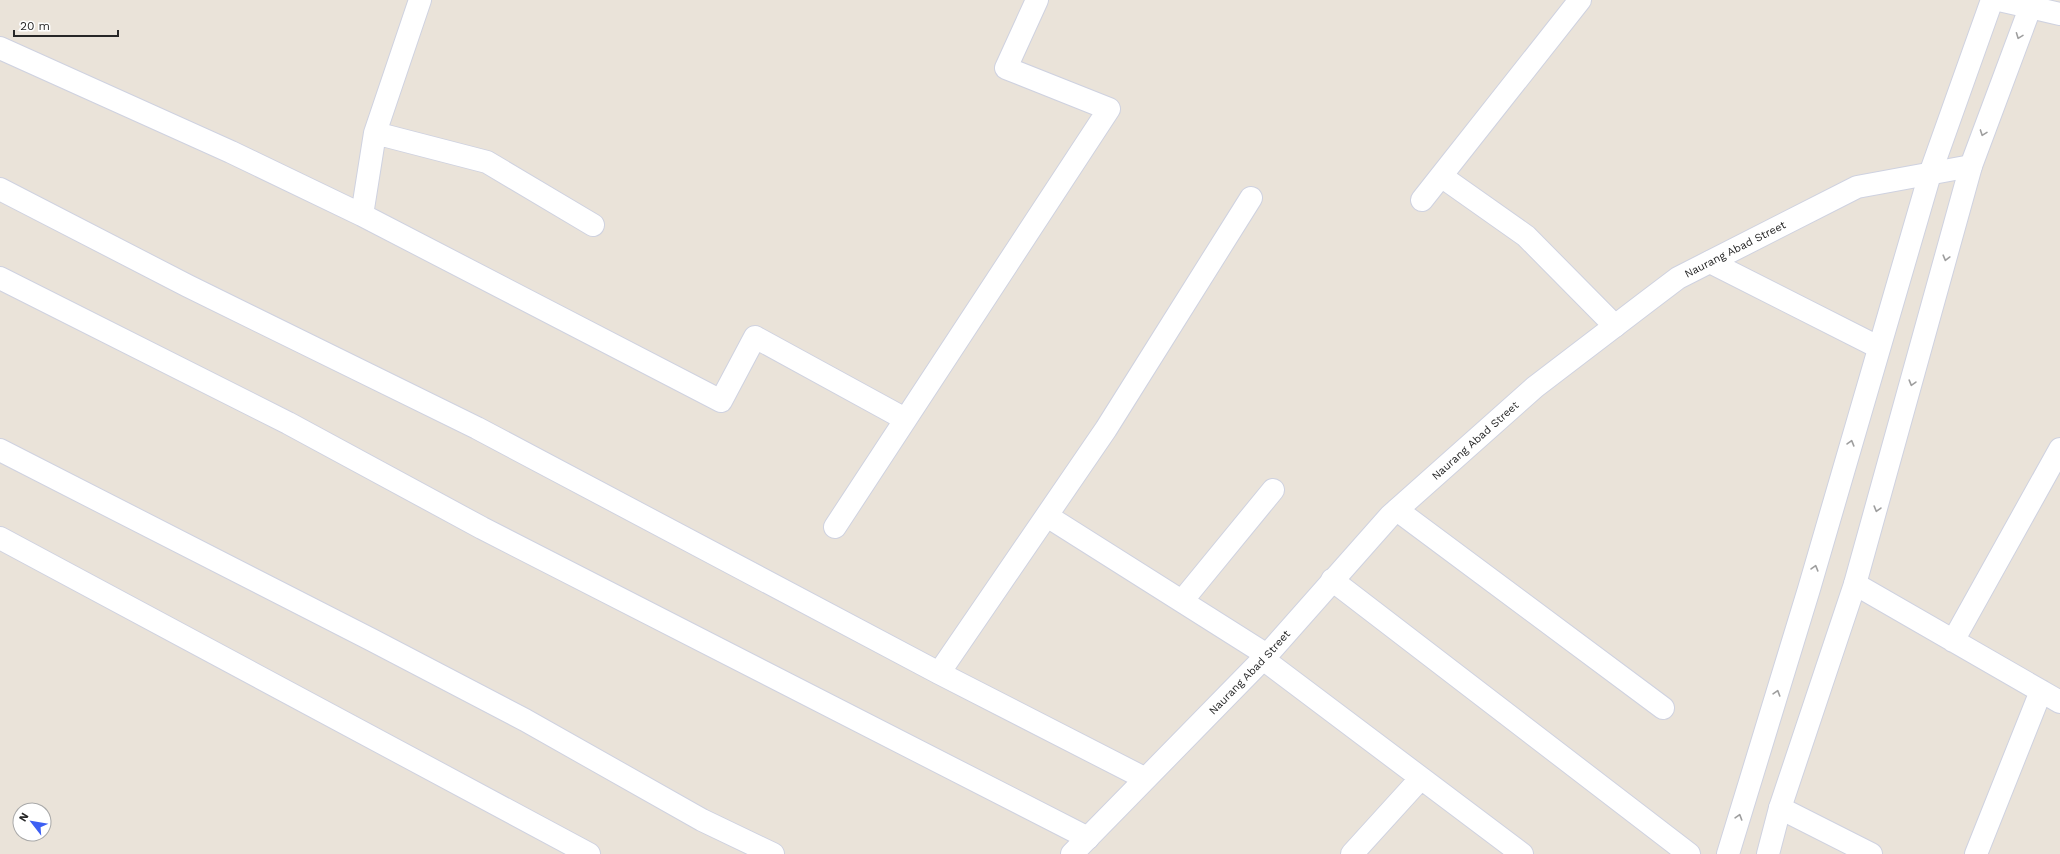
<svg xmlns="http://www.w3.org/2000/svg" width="2060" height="854" font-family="'Work Sans',sans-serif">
<rect width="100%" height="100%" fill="#eae3d9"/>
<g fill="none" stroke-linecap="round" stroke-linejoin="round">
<defs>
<path id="street" d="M0 48 231 152 362 215 721 401 755 337 905 419
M375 133 487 162 593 225
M1441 176 1526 236 1615 326
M0 189 188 286 477 428 939 673 1144 778
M1422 200 1580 0
M362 215 375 133 420 0
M1710 262 1878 347
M0 278 288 423 482 528 1088 838
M0 450 372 640 525 720 702 820 773 854
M1397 510 1663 708
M1047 516 1267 655
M835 527 1109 109 1006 68 1037 0
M0 538 589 854
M1332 580 1689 854
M1855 584 2060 702
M1182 601 1273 490
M1953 641 2060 449
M1263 659 1522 854
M939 673 1106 429 1251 198
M1780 808 1871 854
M1352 854 1421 778
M1976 854 2041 691"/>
<g id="secondary">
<path d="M1999 0 2060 14"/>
<path id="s1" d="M1072 854 1267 655 1390 516 1535 387 1645 303 1678 278 1857 187 1971 166"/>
<path d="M1728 854 1809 589 1930 174 1992 0"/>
<path d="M1768 854 1780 808 1855 584 1971 166 2033 0"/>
</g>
</defs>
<!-- street casing -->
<use href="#street" stroke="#cfd2e0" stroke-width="24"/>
<!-- secondary casing -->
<use href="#secondary" stroke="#cfd2e0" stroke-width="24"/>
<!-- street -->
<use href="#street" stroke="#fff" stroke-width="22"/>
<!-- secondary -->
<use href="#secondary" stroke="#fff" stroke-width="22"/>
</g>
<!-- one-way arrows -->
<defs><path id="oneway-chevron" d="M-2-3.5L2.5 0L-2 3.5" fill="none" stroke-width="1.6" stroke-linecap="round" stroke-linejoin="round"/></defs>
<g stroke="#9e9e9e">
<use href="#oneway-chevron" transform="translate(2019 36) rotate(111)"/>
<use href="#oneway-chevron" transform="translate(1983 133) rotate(110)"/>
<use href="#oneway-chevron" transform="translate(1946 258) rotate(105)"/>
<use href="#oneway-chevron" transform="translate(1912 383) rotate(106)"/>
<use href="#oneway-chevron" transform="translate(1851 443) rotate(-74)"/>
<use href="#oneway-chevron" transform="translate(1877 509) rotate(106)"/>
<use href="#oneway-chevron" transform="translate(1815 568) rotate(-74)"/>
<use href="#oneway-chevron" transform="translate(1777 693) rotate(-73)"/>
<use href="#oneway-chevron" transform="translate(1739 817) rotate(-73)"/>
</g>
<g text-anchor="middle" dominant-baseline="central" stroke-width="3" stroke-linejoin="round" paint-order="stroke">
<!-- street labels -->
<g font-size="11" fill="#272727" stroke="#fff">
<text stroke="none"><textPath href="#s1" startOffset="902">Naurang Abad Street</textPath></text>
<text stroke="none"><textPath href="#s1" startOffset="578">Naurang Abad Street</textPath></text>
<text stroke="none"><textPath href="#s1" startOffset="254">Naurang Abad Street</textPath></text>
</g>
</g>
<!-- north arrow -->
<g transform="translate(32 822) rotate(301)"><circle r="19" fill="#ffffff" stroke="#a9a9a9"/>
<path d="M0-3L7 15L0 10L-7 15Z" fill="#3d5ff3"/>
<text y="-6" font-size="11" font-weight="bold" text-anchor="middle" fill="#272727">N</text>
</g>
<!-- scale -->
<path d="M14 30v6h104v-6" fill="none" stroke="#272727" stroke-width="2"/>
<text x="20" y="30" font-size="12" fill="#272727" stroke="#ffffff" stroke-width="3" paint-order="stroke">20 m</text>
</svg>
